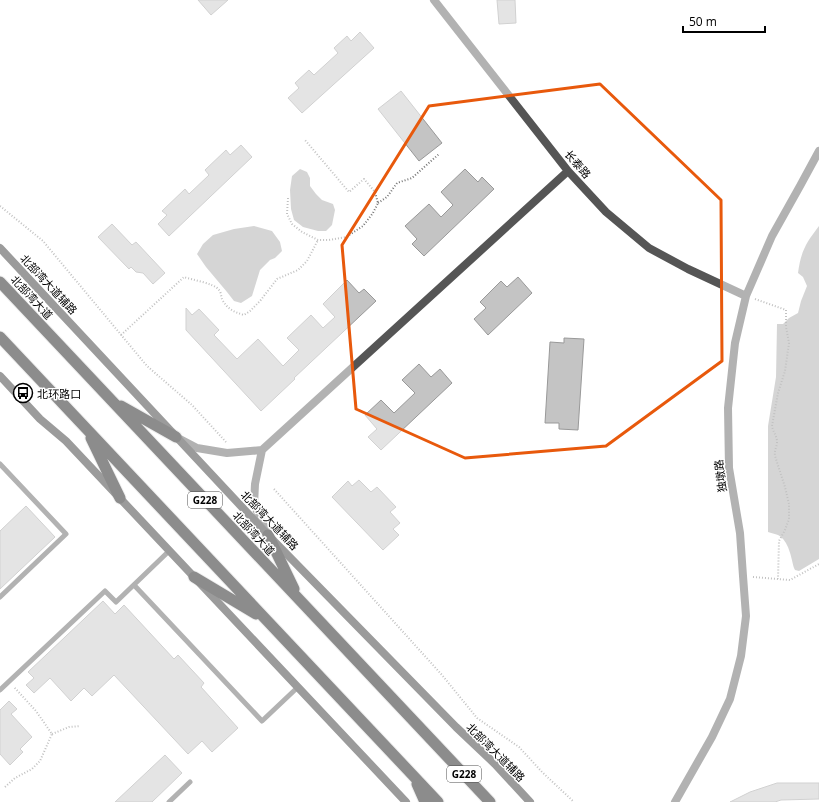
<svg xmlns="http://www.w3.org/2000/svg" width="819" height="802" font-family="'Open Sans','Noto Sans SC',sans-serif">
<rect width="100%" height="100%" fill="#fff"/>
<!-- water -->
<path fill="#a3a3a3" d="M300 169 307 172 310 178V186L316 194 322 200 333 204 335 210 332 225 326 231H318L303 227 294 220 291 209 290 190 292 176Z
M254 226 272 231 280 242 282 251 275 258 270 260 260 270 252 296 241 303 234 301 227 292 206 267 197 254 203 244 213 235 234 229Z
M819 226V559L799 571 795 570 794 568C791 557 789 541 778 535 775 534 771 533 768 532V426L776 377 777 324H783L789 318 798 313 801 301 807 286 803 277 798 273C801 251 806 243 819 226Z"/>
<!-- building -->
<path fill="#c4c4c4" stroke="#999" d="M198 0H228L211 15Z
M497 0H515L516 23 499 24Z
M360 32 374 48 302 113 288 98 299 88 295 83 309 70 314 75 338 53 334 48 347 36 351 41Z
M401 91 442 143 419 161 378 109Z
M241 145 252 157 169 236 158 224 167 215 162 211 185 189 189 194 209 175 205 170 226 150 230 155Z
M465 169 478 182 482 177 494 189 424 256 412 244 417 239 405 226 429 204 441 217 453 205 441 192Z
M112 224 132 245 136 242 165 273 153 284 143 273 136 272 131 267 129 269 98 237Z
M518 277 532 293 488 335 474 319 486 308 480 302 501 281 507 287Z
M347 280 359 293 364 289 376 301 294 378 295 379 261 411 186 330V308L192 315 199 309 219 330 214 335 237 359 258 339 283 366 299 350 287 338 311 315 323 328 335 317 323 304Z
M564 338 584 339 578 430 559 429V423H545L550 342 564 343Z
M419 364 431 377 440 369 452 383 381 450 368 437 377 429 365 415 381 400 394 413 415 393 402 380Z
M359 480 371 492 377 487 396 507 390 512 400 523 393 529 399 535 383 550 332 497 348 481 352 486Z
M26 506 55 537 0 589V531Z
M103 601 115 614 124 605 174 659 178 655 204 683 201 687 238 728 212 752 202 741 188 754 114 675 92 696 84 688 71 701 50 678 34 693 26 685 34 678 28 672Z
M9 701 17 709 11 714 32 737 20 749 23 752 10 765 0 754V710Z
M165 755 182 773 152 802H115Z
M777 783H819V799L781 800 775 802H730L750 792Z"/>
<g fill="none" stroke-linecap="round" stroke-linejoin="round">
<defs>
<path id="trunk" d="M0 282 490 802
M0 337 438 802
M121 406 176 437
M91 438 120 498
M268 535 294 589
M194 577 256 614
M417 784 425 802"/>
</defs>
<!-- trunk casing -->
<use href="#trunk" stroke="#dbdbdb" stroke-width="13"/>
<!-- path -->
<path stroke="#777" stroke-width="2" stroke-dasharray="1 2" stroke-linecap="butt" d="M288 198 287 214 292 224 302 232 318 240H329L346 237 363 226 373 213 378 203 375 192 364 179 349 192 305 140
M378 203 387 197 397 183 412 178 439 154
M0 206 43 241 147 366 192 405 226 442
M755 299 786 310V327L789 343 785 371 778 393 772 426C773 432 777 436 777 442 777 447 774 450 775 456L785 487 789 504V519L785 530 779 541 778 579
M121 335 184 277C192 280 214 283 219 290 221 292 221 296 222 299 227 309 234 312 244 315L250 311 260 301 277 279 298 270 307 261 318 240
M274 489 442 675 477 718 519 747 542 772 574 802
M753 577 790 580 819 564
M52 734 69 727 80 726
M5 787 15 778 32 769 40 761 52 734 36 711 14 687"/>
<!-- service -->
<path stroke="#555" stroke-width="5" d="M0 464 66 534 0 597
M134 585 262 721 298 687
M0 690 105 591 116 602 169 551
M169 802 190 782"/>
<!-- minor -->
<path stroke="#555" stroke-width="8" d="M434 0 568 171 606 212 649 248 688 269 746 296
M178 438 197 448 227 453 262 450
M268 534 254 505 255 484 262 450 568 171
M675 802 712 737 730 699 741 656 746 616 743 576 740 533 729 468 728 408 735 343 746 296 772 236 800 186 819 151"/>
<!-- secondary -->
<path stroke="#222" stroke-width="8" d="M0 248 268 535 456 727 495 764 530 802
M0 376 40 419 66 441 406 802"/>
<!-- trunk -->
<use href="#trunk" stroke="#000" stroke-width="11"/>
</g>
<!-- marked area -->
<path d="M0 0H819V802H0ZM600 84 721 200 722 361 606 446 465 458 356 409 342 245 429 106Z" fill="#fff" fill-opacity=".55" fill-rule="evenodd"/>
<path fill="none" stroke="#e8590c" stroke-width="3" stroke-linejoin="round" d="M600 84 721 200 722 361 606 446 465 458 356 409 342 245 429 106Z"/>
<!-- icons -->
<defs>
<symbol id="bus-ring" viewBox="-11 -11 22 22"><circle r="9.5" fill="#fff" stroke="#000" stroke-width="1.5"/><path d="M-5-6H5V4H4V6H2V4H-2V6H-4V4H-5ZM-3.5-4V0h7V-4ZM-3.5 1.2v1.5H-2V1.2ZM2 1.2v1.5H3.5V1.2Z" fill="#000"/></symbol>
</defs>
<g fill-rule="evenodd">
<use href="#bus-ring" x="12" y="382" width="22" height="22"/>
</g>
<g text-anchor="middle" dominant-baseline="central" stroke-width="3" stroke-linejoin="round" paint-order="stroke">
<!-- shield labels -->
<g fill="#fff" stroke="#4c4c4c" stroke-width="1">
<rect x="188" y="492" width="34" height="16" rx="3"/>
<rect x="447" y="766" width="34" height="16" rx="3"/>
</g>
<g font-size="10" font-weight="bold" fill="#000">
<text x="205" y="500">G228</text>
<text x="464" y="774">G228</text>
</g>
<!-- street labels -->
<g font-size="11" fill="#000" stroke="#fff">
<text transform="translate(578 164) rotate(49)">长泰路</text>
<text transform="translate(49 284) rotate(47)">北部湾大道辅路</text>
<text transform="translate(32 297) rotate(47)">北部湾大道</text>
<text transform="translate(720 476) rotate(-97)">独墩路</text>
<text transform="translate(270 520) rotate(46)">北部湾大道辅路</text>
<text transform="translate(254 533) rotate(47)">北部湾大道</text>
<text transform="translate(496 752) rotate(45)">北部湾大道辅路</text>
</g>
<!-- poi labels -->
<g font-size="11" fill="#000" stroke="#fff" text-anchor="start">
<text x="37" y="393">北环路口</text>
</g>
</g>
<!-- scale -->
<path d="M683 26v6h82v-6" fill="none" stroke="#000000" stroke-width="2"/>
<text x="689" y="26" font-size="12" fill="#000000" stroke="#ffffff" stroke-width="3" paint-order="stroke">50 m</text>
</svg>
